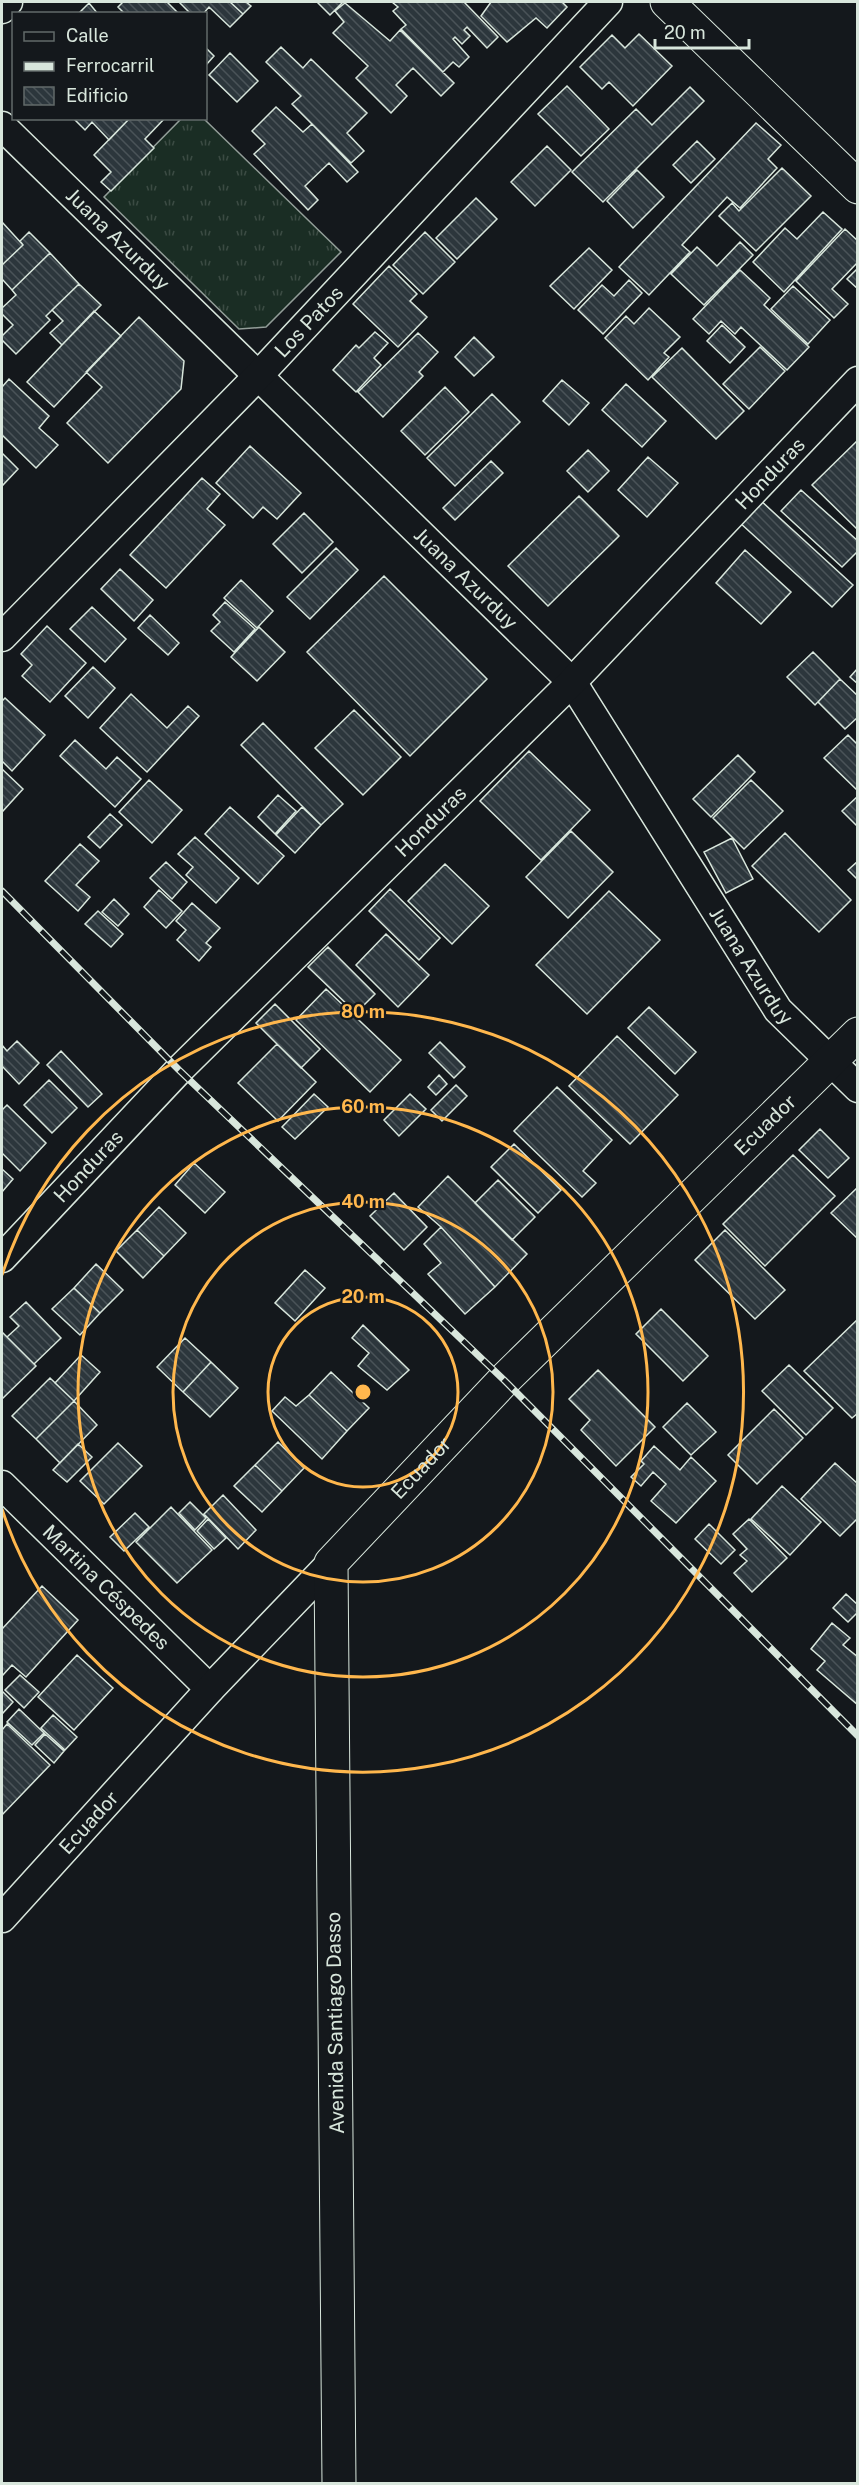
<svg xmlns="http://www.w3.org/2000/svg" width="859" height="2485" font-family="'Public Sans',sans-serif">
<defs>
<pattern id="grass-tufts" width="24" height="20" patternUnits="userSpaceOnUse" patternTransform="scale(1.5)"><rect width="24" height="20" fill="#1a2d24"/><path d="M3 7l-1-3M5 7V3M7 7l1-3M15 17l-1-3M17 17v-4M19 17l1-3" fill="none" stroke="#3b4b43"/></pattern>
<pattern id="building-back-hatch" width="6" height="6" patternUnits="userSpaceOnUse" patternTransform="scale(1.5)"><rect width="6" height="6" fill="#2c363c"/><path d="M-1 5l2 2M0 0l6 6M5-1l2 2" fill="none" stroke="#4a5358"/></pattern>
</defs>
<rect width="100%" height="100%" fill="#14181c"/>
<!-- grass -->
<path fill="url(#grass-tufts)" stroke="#939e99" stroke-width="1.5" d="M181 119H204L341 252 266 327 239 329 104 197Z"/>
<!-- building -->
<path fill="url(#building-back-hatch)" stroke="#d8e6dc" stroke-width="1.5" d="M123 2H167L179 14H125L118 7Z
M179 2H230L243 14 230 27 209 7 203 14H191Z
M230 2H246L251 6 243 14Z
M317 2H343L330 15Z
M392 2H464L498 37 487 48 467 27 464 30 470 36 462 44 455 37 453 39 469 57 459 67 453 62 443 72 401 29 406 25 393 11 398 7Z
M491 2H562L567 7 547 28 536 18 507 42 481 16Z
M89 3 98 14H78Z
M345 3 390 41 400 30 454 83 441 96 413 68 396 85 407 96 391 113 356 78 368 66 333 33 344 22 335 11Z
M639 34 672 66 633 106 609 82 602 89 580 67 612 35 625 48Z
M281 47 303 68 311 59 367 113 347 133 364 151 351 163 292 104 301 96 266 62Z
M206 48 214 56 206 65Z
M230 53 258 81 237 102 209 75Z
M567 86 609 129 581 156 538 114Z
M690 87 704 101 603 202 572 172 636 109 652 125Z
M276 107 303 132 312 124 358 172 347 182 329 163 305 186 318 200 308 210 254 154 265 144 252 131Z
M73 118H130L109 140 92 122 85 130Z
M130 118H165L145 139 154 148 111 191 101 182 111 172 94 155Z
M756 123 781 145 768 159 777 168 740 208 727 197 682 245 690 252 649 295 619 267Z
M697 141 715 159 691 183 673 165Z
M547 146 571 170 535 206 511 182Z
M782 168 811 196 756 251 719 216 732 203 739 211Z
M637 170 664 197 633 228 607 201Z
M476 198 497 219 457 259 436 238Z
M823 212 842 229 784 292 753 262 785 228 797 239Z
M2 222 23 245 2 265Z
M845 229 858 241V262L832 289 848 304 834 318 796 281Z
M29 232 50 253 12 290 2 279V265L23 245 20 241Z
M425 232 455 262 423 294 393 265Z
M740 242 753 255 704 305 671 274 697 247 717 266Z
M589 248 612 270 574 309 550 286Z
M50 253 79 284 46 316 50 320 16 354 2 340V336L13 325 2 314V308L16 295 12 290Z
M389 266 417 294 410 301 427 317 398 347 353 304Z
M858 268V289L847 279Z
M740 270 770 298 764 305 809 347 787 370 741 327 735 334 721 321 709 334 693 319Z
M629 280 642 293 603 334 578 310 602 285 614 296Z
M79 284 101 305 62 345 50 333 63 321 52 310Z
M793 286 830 320 808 344 771 309Z
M649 308 680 337 664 353 669 357 648 380 605 338 626 316 634 324Z
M94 311 121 336 54 407 27 382Z
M139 317 184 361 181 389 108 463 67 423 102 387 86 372Z
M722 325 745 347 730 363 707 341Z
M375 332 388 343 374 358 381 365 356 392 333 370 356 345 359 348Z
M418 333 438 352 419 372 423 376 383 417 358 392Z
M474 337 494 357 474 376 455 357Z
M760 347 785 371 749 409 723 384Z
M682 348 744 411 716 439 652 377Z
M9 379 49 416 39 428 58 445 36 468 2 435V387Z
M562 380 589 403 569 425 543 401Z
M626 384 666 421 642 447 602 410Z
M445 387 469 412 425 455 401 431Z
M492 394 520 422 455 486 427 458Z
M858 440V530L812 485Z
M250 446 301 493 277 519 263 507 253 518 216 483Z
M588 450 609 471 588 492 567 471Z
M2 453 18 469 2 486Z
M648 457 678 483 647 517 618 490Z
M491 461 503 473 455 520 443 508Z
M202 478 220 494 207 509 225 525 166 588 130 555Z
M801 490 858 541V551L842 567 781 511Z
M579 496 619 536 548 606 508 566Z
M760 500 853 585 832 607 739 522Z
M304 513 333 542 302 573 273 544Z
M336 548 358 570 310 619 287 597Z
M745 550 791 592 761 624 716 583Z
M120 569 153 600 134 621 101 589Z
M384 576 487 679 410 756 307 652Z
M241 580 273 611 257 628 224 598Z
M225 602 255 629 234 652 211 631 220 622 213 615Z
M92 607 126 639 105 662 70 629Z
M150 615 179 643 168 655 138 628Z
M47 626 86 663 50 702 22 676 32 665 21 654Z
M259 627 285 652 257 681 231 657Z
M813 652 840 679 815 705 787 677Z
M93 667 115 688 88 718 65 696Z
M858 668V684L850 677Z
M840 679 858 696V717L845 729 818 702Z
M131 694 167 728 188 706 199 716 147 772 100 728Z
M5 698 45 735 12 771 2 761V701Z
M354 710 401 757 363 795 315 748Z
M263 723 343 804 321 825 241 745Z
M848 735 858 745V791L824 758Z
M75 740 106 769 117 757 141 779 115 807 60 756Z
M529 751 590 810 541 860 480 801Z
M738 755 755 772 711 817 693 799Z
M2 769 23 789 2 812Z
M149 780 182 810 152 843 119 812Z
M751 780 783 811 744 849 713 818Z
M278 795 296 811 275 834 258 817Z
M858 796V827L842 811Z
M230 807 284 856 258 884 205 834Z
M302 807 321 825 295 853 276 835Z
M110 814 122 825 100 848 88 837Z
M571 831 613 872 568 918 526 877Z
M785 833 851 900 819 932 752 866Z
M195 837 239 878 216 903 186 875 193 867 178 854Z
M732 838 753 879 726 893 704 852Z
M80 844 99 861 76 885 90 897 78 911 45 881Z
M858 861V880L848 870Z
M166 862 187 882 172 899 150 878Z
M445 864 489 906 452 944 408 901Z
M390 889 440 938 419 960 369 911Z
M159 890 182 911 166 928 144 907Z
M609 891 660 940 587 1014 536 965Z
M114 899 129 914 118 926 102 912Z
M192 903 220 928 206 943 211 947 199 961 177 940 186 930 176 921Z
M98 911 123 934 111 947 85 924Z
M386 934 429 975 398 1007 356 965Z
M328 947 375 994 356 1013 308 967Z
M326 989 401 1060 370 1092 296 1020Z
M275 1004 320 1049 301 1068 256 1023Z
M649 1007 696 1052 675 1074 628 1028Z
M617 1036 678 1095 630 1144 569 1086Z
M17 1041 39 1063 19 1084 2 1066V1045L7 1051Z
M440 1042 465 1067 454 1078 429 1053Z
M277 1044 316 1082 278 1121 238 1083Z
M61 1051 102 1094 88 1107 47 1065Z
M439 1075 447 1084 436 1095 428 1087Z
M49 1080 77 1108 52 1133 24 1105Z
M456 1085 467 1096 442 1121 431 1110Z
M557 1087 612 1140 583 1171 596 1183 582 1197 514 1131Z
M314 1094 328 1107 295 1139 282 1127Z
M410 1094 426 1109 399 1136 384 1120Z
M7 1105 46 1143 20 1171 2 1153V1110Z
M820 1129 849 1158 828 1178 799 1150Z
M514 1144 561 1190 538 1213 491 1167Z
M793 1155 835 1196 765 1266 723 1224Z
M194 1163 225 1192 205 1213 175 1185Z
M2 1169 13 1179 2 1192Z
M448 1176 527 1254 495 1287 441 1227 418 1207Z
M498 1180 535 1217 512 1240 475 1203Z
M858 1187V1239L831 1213Z
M394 1193 427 1227 404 1250 370 1216Z
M159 1207 186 1233 164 1256 137 1230Z
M441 1227 495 1287 465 1314 428 1274 441 1263 424 1244Z
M137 1230 164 1256 143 1278 116 1251Z
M725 1230 785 1290 755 1319 695 1260Z
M96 1264 123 1290 100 1313 74 1288Z
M305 1270 325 1288 295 1321 275 1303Z
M74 1288 100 1313 80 1335 52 1309Z
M26 1302 61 1338 34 1364 7 1337 19 1326 10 1317Z
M661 1309 708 1356 683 1381 636 1334Z
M858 1319V1413L852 1418 804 1371Z
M363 1325 409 1370 387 1390 358 1366 369 1353 352 1338Z
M2 1332 36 1366 2 1399Z
M185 1338 211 1362 183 1392 157 1367Z
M81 1355 100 1372 74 1401 55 1383Z
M211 1362 238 1388 210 1417 183 1392Z
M789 1365 833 1408 806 1435 762 1391Z
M598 1370 655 1427 616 1466 581 1430 590 1420 569 1399Z
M331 1372 369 1408 347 1431 309 1395Z
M50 1378 74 1401 36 1439 12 1416Z
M309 1395 347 1431 322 1459 272 1411 285 1397 296 1406Z
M74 1401 97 1425 60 1463 36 1439Z
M687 1403 716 1432 691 1455 663 1427Z
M774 1409 803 1438 757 1484 728 1455Z
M278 1442 304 1468 282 1491 255 1465Z
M118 1443 142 1466 104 1504 80 1481Z
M78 1444 92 1457 67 1482 53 1470Z
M654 1446 680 1470 691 1457 716 1481 676 1523 651 1501 666 1484 653 1472 641 1486 631 1477 644 1464 641 1461Z
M835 1463 858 1484V1518L840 1536 801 1499Z
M255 1465 282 1491 262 1512 234 1486Z
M782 1486 821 1522 790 1555 751 1519Z
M223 1495 256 1530 238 1549 204 1514Z
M190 1502 206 1518 195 1530 179 1513Z
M171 1507 212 1550 177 1583 136 1542Z
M135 1513 149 1527 124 1551 110 1537Z
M208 1519 226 1538 214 1549 197 1531Z
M749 1519 787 1558 752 1592 734 1573 747 1561 740 1555 747 1549 733 1534Z
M709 1524 735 1550 721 1564 695 1539Z
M42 1586 78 1620 26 1677 12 1665 2 1676V1629Z
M846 1594 858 1605V1612L848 1622 833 1608Z
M832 1623 850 1638 843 1645 858 1657V1705L817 1670 825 1661 811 1649Z
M77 1655 113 1688 74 1730 38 1697Z
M20 1675 39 1692 24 1708 5 1690Z
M2 1691 13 1702 2 1714Z
M19 1709 44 1733 32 1745 7 1722Z
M53 1715 77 1737 65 1750 41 1728Z
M7 1724 50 1765 2 1815V1730Z
M45 1734 64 1751 54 1763 35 1745Z"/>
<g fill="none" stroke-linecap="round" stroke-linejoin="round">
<defs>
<g id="street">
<path d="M2 9 8 2"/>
<path id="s1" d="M2 126 572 682 778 1010 858 1088"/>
<path id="s2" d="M2 637 258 376 608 2"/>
<path id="s3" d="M2 1258 179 1070 572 682 858 381"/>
<path id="s4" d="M2 1485 210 1689"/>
<path id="s5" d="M2 1918 210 1689 331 1563"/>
</g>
<g id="secondary">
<path d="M667 2 858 187"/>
<path id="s6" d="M339 2484 331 1563 504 1380 858 1034"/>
</g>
</defs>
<!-- street casing -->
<use href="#street" stroke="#d8e6dc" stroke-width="31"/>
<!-- secondary casing -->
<use href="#secondary" stroke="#d8e6dc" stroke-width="35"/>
<!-- street -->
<use href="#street" stroke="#14181c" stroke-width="28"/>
<!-- secondary -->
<use href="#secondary" stroke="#14181c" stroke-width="33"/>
<defs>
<path id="rail" d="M2 891 179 1070 504 1380 858 1736"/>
</defs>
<!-- rail casing -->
<use href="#rail" stroke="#d8e6dc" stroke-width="7"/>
<!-- rail -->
<use href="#rail" stroke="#14181c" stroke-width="4.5" stroke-dasharray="14" stroke-linecap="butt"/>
</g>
<!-- distance rings -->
<g fill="none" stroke="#ffb74d" stroke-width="3">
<circle cx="363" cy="1392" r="95"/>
<circle cx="363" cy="1392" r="190"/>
<circle cx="363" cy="1392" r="285"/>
<path d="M2 1275A380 380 0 1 1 2 1509"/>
</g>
<g text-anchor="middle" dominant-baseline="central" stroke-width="4.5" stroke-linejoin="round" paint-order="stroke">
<!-- street labels -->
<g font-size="20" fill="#d8e6dc" stroke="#14181c">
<text stroke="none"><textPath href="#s1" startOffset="162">Juana Azurduy</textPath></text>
<text stroke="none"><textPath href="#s2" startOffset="440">Los Patos</textPath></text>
<text stroke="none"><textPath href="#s3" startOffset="1098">Honduras</textPath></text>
<text stroke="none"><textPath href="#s1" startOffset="648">Juana Azurduy</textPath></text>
<text stroke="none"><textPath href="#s3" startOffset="612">Honduras</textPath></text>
<text stroke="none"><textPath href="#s1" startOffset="1132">Juana Azurduy</textPath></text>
<text stroke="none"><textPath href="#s6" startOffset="1538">Ecuador</textPath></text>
<text stroke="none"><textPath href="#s3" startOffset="126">Honduras</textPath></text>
<text stroke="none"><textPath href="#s6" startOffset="1052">Ecuador</textPath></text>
<text stroke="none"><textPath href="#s4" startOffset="146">Martina Céspedes</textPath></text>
<text stroke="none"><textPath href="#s5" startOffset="129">Ecuador</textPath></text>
<text transform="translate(335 2023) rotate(-91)">Avenida Santiago Dasso</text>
</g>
</g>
<circle cx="363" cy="1392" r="9" fill="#ffb74d" stroke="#14181c" stroke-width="3"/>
<g font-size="18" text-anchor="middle" font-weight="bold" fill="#ffb74d" stroke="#14181c" stroke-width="4.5" stroke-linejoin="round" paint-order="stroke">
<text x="363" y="1018">80 m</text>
<text x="363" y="1113">60 m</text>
<text x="363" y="1208">40 m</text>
<text x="363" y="1303">20 m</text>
</g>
<!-- border -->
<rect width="859" height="2485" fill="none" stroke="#d8e6dc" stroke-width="6"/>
<!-- legend -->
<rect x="12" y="12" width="195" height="108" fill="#14181c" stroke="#626a69" stroke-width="1.5"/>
<rect x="24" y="32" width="30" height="9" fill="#14181c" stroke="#626a69" stroke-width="1.5"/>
<text x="66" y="42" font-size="18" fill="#d8e6dc">Calle</text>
<rect x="24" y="62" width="30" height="9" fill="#d8e6dc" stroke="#626a69" stroke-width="1.5"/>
<text x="66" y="72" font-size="18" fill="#d8e6dc">Ferrocarril</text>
<rect x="24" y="87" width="30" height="18" fill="url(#building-back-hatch)" stroke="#626a69" stroke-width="1.5"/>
<text x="66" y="102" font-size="18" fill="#d8e6dc">Edificio</text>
<!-- scale -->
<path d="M655 39v9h94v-9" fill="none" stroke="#d8e6dc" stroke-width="3"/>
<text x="664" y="39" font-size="18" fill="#d8e6dc" stroke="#14181c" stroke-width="4.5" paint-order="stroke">20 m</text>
</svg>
